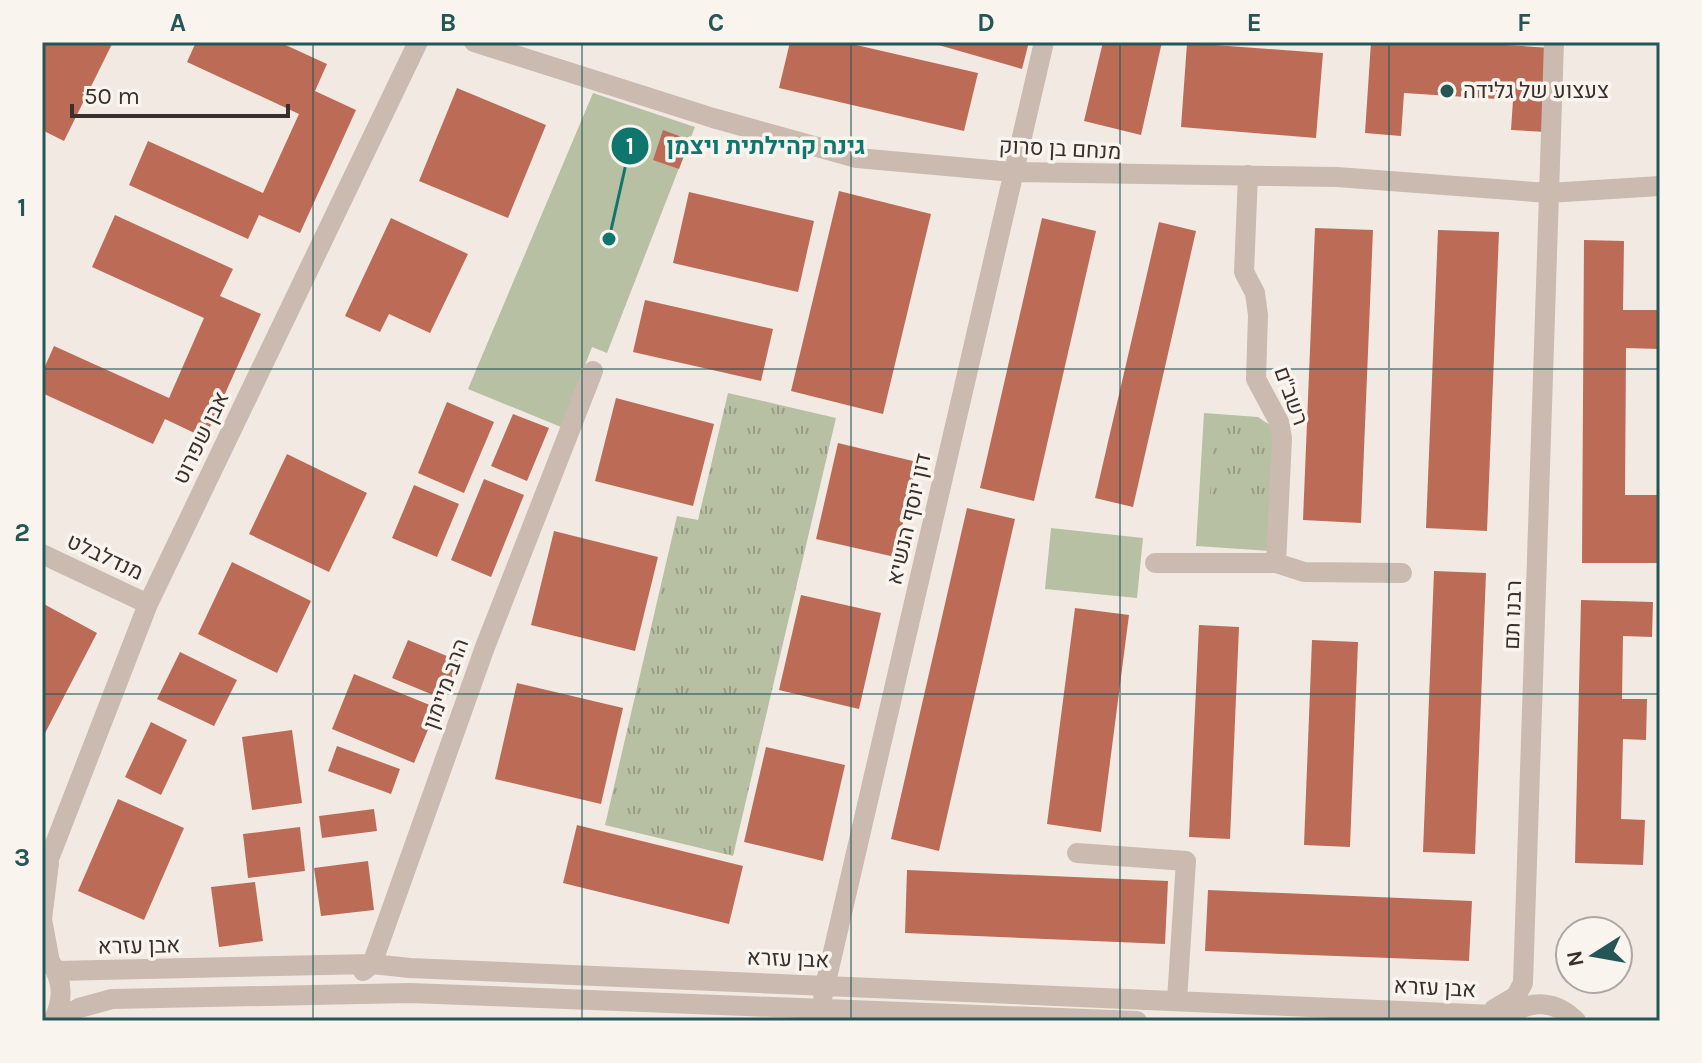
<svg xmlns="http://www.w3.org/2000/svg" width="1702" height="1063" font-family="Karla,Heebo,sans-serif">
<defs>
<pattern id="park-tufts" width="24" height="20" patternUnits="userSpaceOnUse" patternTransform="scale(2)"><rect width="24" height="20" fill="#b8c0a3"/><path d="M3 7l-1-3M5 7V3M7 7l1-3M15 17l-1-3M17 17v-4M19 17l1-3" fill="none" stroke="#979c85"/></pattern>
</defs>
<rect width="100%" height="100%" fill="#f2eae2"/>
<!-- green -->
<path fill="#b8c0a3" d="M593 93 695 127 607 353 592 347 561 427 468 389Z
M1204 413 1258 417 1277 430 1270 551 1196 546Z
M1051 528 1143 538 1137 598 1045 589Z"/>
<!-- park -->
<path fill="url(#park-tufts)" d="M728 393 836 418 733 856 605 825 677 516 698 520Z
M1222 419 1258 420 1274 434 1270 501 1210 497 1214 430Z"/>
<!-- building -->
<path fill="#bc6b57" d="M42 42H113L64 141 42 130Z
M196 42H279L327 64 315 91 356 110 300 233 259 215 248 239 129 185 148 141 263 193 299 114 187 62Z
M790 42H843L978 73 964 131 779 88Z
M928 42H1029L1022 69Z
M1103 42H1162L1141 135 1084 121Z
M1371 42H1458L1552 48 1546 132 1511 130 1513 100 1404 93 1401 136 1365 133Z
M1187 43 1323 53 1316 138 1181 127Z
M457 88 546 125 508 218 419 181Z
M663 130 690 140 679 169 653 160Z
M839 191 931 214 883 414 791 391Z
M689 192 814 221 798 292 673 263Z
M115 215 233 269 220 296 261 314 205 438 165 419 153 444 42 393V373L54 346 169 398 204 318 92 267Z
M391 218 468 254 430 333 389 314 380 332 345 316Z
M1042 218 1096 231 1034 501 980 488Z
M1159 222 1196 231 1133 507 1095 498Z
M1315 228 1373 230 1361 523 1303 520Z
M1438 230 1499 232 1487 531 1426 528Z
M1584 240 1624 241 1623 310H1659V349L1626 348 1625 495H1660V563H1582Z
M645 300 773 329 761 381 633 352Z
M616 398 714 424 693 506 595 481Z
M447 402 494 422 464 493 418 473Z
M513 414 549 428 527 481 491 466Z
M838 443 917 462 895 557 816 539Z
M287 454 367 493 329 572 249 534Z
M484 479 524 495 491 577 451 560Z
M414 485 459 504 437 557 392 538Z
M967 508 1015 519 939 851 891 839Z
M554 531 658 557 635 651 531 625Z
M232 562 311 601 277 673 198 634Z
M1434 571 1486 573 1475 854 1423 852Z
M801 595 881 613 859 709 779 690Z
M1581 600 1653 602 1652 637 1623 636 1622 699H1647L1646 740 1623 739 1621 819 1645 820 1643 865 1575 863Z
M42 603 97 633 42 739Z
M1075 608 1129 615 1101 832 1047 824Z
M1199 625 1239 627 1230 839 1189 837Z
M408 640 459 661 443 699 392 678Z
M1312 640 1358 642 1350 847 1304 845Z
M180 652 237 680 214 726 157 699Z
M354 674 437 708 414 763 332 729Z
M517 683 623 708 601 804 495 779Z
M151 722 187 740 161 795 125 777Z
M292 730 302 803 252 810 242 737Z
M337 746 400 769 391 794 328 771Z
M766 747 845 765 823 861 744 842Z
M118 799 184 828 144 920 78 891Z
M374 809 377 831 322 838 319 816Z
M577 825 743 866 729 924 563 883Z
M300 827 305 871 248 878 243 834Z
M368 861 374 910 321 916 314 868Z
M907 870 1168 881 1165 944 905 933Z
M255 882 263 941 219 947 211 887Z
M1208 890 1472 901 1469 961 1205 951Z
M1587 924 1607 925V931H1586Z
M1565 939H1570V979L1564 978Z"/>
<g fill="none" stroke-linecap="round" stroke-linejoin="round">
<!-- street -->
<path stroke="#cabaaf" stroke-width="20" d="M474 42 713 118 857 158 1013 172 1337 177 1548 193 1660 186
M1248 175 1244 272 1255 293 1258 315 1256 379 1279 422 1282 438 1276 563
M42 554 148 604
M1155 563H1276L1304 572 1402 573
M1077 853 1186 861 1177 1000
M49 863 42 919 50 962
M42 877 148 604 418 42
M51 963C64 982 63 1001 53 1021
M56 971 372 964 410 968 1494 1015 1517 1010
M363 971 372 964 485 647 593 371
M823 995 1044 42
M1494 1009 1516 996 1523 983 1554 42
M1509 1017C1530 998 1557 1001 1576 1021
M54 1021 79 1008 112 999 410 993 1137 1021"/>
</g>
<!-- grid -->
<path fill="none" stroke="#255657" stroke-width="2" stroke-opacity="0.55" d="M313 42V1021M582 42V1021M851 42V1021M1120 42V1021M1389 42V1021M42 369H1660M42 694H1660"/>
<!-- markers -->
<circle fill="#255657" stroke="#faf4ef" stroke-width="3" cx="1447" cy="91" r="8"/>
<g text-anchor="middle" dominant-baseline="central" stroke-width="7" stroke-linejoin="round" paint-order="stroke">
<!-- poi labels -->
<g font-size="22" fill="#39302c" stroke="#faf4ef" text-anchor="start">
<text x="1463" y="91">צעצוע של גלידה</text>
</g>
<!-- street labels -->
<g font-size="22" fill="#39302c" stroke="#faf4ef">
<text transform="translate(1060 149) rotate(3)">מנחם בן סרוק</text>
<text transform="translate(1291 396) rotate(70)">רשב"ם</text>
<text transform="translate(201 438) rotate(-64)">אבן שפרוט</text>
<text transform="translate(909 519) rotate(-77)">דון יוסף הנשיא</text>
<text transform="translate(105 557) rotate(25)">מנדלבלט</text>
<text transform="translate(1513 615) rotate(-88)">רבנו תם</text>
<text transform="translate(446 684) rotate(-70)">הרב מיימון</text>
<text transform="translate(139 946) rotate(-1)">אבן עזרא</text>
<text transform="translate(788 959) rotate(2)">אבן עזרא</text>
<text transform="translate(1435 988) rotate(3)">אבן עזרא</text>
</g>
</g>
<!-- callouts -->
<path fill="none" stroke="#0f766e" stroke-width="3" d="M609 239L630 146"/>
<g fill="#0f766e" stroke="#faf4ef" stroke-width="3">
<circle cx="609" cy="239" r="8"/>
<circle cx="630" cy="146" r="20"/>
</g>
<g font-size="24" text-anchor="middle" font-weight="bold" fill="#fff">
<text x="630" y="154">1</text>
</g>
<g font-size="24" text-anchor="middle" font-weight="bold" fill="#0f766e" stroke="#faf4ef" stroke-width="7" stroke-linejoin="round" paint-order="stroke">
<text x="766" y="154">גינה קהילתית ויצמן</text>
</g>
<!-- border -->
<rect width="1702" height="1063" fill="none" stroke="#faf4ef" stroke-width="88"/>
<!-- north arrow -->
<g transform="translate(1594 955) rotate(259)"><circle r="38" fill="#faf4ef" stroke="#ada6a1" stroke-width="2"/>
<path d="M0-6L14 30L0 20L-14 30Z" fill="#255657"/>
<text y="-12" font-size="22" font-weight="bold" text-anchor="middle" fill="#39302c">N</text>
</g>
<!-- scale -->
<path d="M72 104v12h216v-12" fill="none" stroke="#39302c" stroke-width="4"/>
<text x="84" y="104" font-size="24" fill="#39302c" stroke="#faf4ef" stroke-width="6" paint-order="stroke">50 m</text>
<rect x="44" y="44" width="1614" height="975" fill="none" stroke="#255657" stroke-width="3"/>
<g font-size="26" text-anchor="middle" font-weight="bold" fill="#255657">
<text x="178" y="31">A</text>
<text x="448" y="31">B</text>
<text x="716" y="31">C</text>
<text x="986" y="31">D</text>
<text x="1254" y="31">E</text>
<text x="1524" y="31">F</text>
<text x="22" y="216">1</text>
<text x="22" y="541">2</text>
<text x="22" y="866">3</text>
</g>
</svg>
